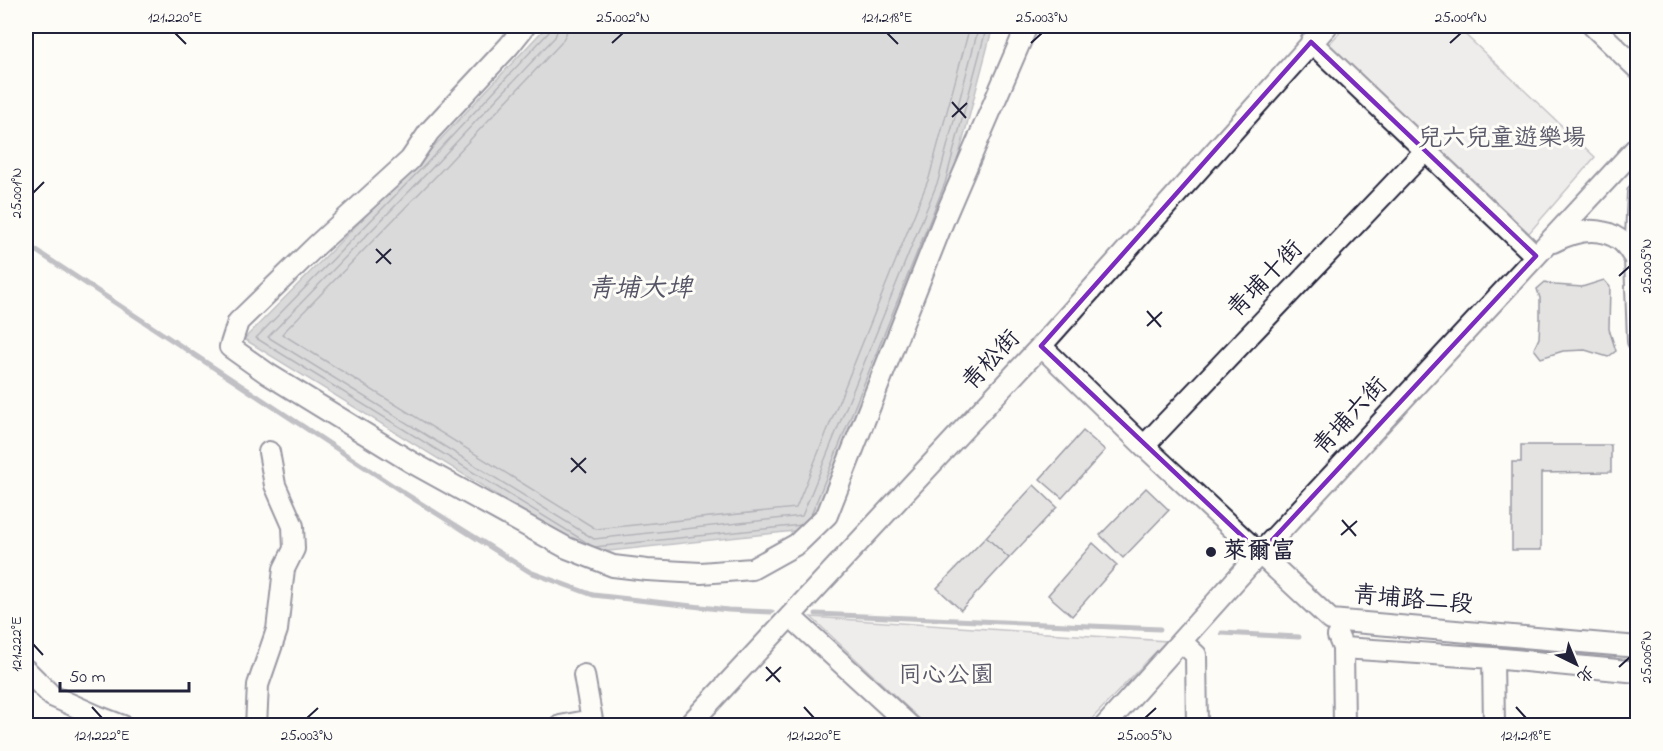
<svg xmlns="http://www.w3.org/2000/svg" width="1663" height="751" font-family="'Indie Flower','LXGW WenKai TC',sans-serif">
<rect width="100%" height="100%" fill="#fdfcf7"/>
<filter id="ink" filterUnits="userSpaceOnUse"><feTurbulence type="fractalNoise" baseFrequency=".0167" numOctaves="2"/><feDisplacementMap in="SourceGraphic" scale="12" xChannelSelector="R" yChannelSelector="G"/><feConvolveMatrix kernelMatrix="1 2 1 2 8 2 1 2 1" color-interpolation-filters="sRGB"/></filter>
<g filter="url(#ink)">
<!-- green -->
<path fill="#dddcdb" stroke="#807f8b" stroke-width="1.5" d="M1346 26H1456L1595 157 1529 233 1329 44Z
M811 617 1166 641 1086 725H926Z"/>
<!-- water -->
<path fill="#b2b2b7" stroke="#787885" stroke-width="1.5" d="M547 26H993L951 185 812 529 591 553 244 339 421 160Z"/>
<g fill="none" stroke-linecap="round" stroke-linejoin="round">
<!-- shore -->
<path stroke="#5c5c6d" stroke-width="1.5" d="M551 26 549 32 426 164 256 338 589 544
M559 26 555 37 431 169 268 337 594 539 802 516 938 181 979 26
M568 26 566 34 561 43 437 175 282 334 596 529 796 508 929 178 970 26
M811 515 945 183 987 26
M594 547 801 525"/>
<!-- stream -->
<path stroke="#787885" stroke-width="5" d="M26 244 398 489 530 572 593 595 728 610 772 612
M816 614 1160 629
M1222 633 1299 637
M1528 652 1614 656"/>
</g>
<!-- building -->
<path fill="#c6c6c8" stroke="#22223b" stroke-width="1.5" d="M1604 280 1610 287 1609 329 1616 351 1608 357 1585 350 1563 351 1541 358 1534 349 1539 338 1540 319V298L1537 289 1545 282 1555 285 1582 287Z
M1083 431 1105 450 1062 498 1040 479Z
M1521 445H1611V472L1541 473V550H1512V462H1521Z
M1034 485 1057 507 1009 558 986 537Z
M1146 488 1169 510 1123 558 1100 535Z
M986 537 1009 558 961 610 937 588Z
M1093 543 1117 565 1072 616 1048 595Z"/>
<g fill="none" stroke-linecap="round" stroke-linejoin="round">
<defs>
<path id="street" d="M525 26 509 46 429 132 410 160 317 245 238 322 230 347 268 374 411 462 567 548 613 566 647 570 701 573 752 569 797 544 827 515 944 219 1027 26
M1593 26 1638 69
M1311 42 1536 256
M1638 193 1635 259 1638 341
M1553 242C1574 231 1599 225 1620 240 1626 244 1631 253 1635 259
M1041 346 1144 446 1331 620 1638 647
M1144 446 1426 150
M790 616 910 726
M1338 636 1343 648 1344 726
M1182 642 1196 655 1197 726
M1343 648 1493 658 1638 672
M1493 658 1494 726
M26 670 52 696 97 716 123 726
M256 726 258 685 277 630 284 569 294 549 293 526 275 485 269 452
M560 726 592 720 584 675
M688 726 1041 346 1327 26
M1105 726 1260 553 1638 146"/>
</defs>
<!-- street casing -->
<use href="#street" stroke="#22223b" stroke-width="24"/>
<!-- street -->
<use href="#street" stroke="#fdfcf7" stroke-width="20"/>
</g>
</g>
<!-- marked area -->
<path d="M0 0H1663V751H0ZM1311 42 1536 256 1260 553 1041 346Z" fill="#fdfcf7" fill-opacity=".55" fill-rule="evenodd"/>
<path fill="none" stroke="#7b2cbf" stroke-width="4.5" stroke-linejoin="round" d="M1311 42 1536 256 1260 553 1041 346Z"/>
<!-- ticks -->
<path fill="none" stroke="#22223b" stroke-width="2" d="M175 33 186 44M887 33 898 44M612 43 623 33M1031 43 1042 33M1450 43 1461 33M952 102 966 118M952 117 967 103M33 193 44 182M376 249 391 264M376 263 391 249M1619 276 1630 266M1147 311 1161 327M1147 326 1162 312M571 458 586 473M571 472 586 458M1342 520 1356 536M1341 535 1357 521M33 644 43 655M766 667 780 682M1619 667 1630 657M766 681 781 667M92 707 102 718M804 707 814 718M1516 707 1526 718M307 718 318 708M1145 718 1156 708"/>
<!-- markers -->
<circle fill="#22223b" stroke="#fdfcf7" stroke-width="2" cx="1211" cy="552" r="6"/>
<g text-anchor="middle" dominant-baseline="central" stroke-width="6" stroke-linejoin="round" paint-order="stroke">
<!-- park labels -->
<g font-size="24" fill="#5a5a6b" stroke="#fdfcf7">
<text x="1502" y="139">兒六兒童遊樂場</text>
<text x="946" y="676">同心公園</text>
</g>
<!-- street labels -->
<g font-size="24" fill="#22223b" stroke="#fdfcf7">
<text transform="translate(1266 280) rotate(-46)">青埔十街</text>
<text transform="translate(992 361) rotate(-47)">青松街</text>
<text transform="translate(1351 417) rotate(-47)">青埔六街</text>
<text transform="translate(1413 601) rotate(5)">青埔路二段</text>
</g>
<!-- poi labels -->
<g font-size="24" font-weight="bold" fill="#22223b" stroke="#fdfcf7" text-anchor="start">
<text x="1223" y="552">萊爾富</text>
</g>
<!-- water labels -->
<g font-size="26" font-style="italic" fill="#545466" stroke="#fdfcf7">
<text x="640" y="290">青埔大埤</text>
</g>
</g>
<!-- margin -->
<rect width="1663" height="751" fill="none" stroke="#fdfcf7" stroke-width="66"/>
<!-- north arrow -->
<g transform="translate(1576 664) rotate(137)" stroke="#fdfcf7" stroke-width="4.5" paint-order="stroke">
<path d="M0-4.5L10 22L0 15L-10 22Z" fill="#22223b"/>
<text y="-9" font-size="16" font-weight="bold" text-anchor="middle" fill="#22223b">北</text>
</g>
<!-- scale -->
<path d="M60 682v9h129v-9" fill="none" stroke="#22223b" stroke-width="3"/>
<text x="69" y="682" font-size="18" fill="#22223b" stroke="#fdfcf7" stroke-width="4.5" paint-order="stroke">50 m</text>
<rect x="33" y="33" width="1597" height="685" fill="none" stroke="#22223b" stroke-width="2"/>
<g font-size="15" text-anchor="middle" fill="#22223b">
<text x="175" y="22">121.220°E</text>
<text x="623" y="22">25.002°N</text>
<text x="887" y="22">121.218°E</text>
<text x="1042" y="22">25.003°N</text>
<text x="1461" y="22">25.004°N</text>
<text transform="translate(16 193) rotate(-90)" y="5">25.001°N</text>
<text transform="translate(1646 266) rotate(-90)" y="5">25.005°N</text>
<text transform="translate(16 644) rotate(-90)" y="5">121.222°E</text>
<text transform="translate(1646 657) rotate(-90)" y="5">25.006°N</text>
<text x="102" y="740">121.222°E</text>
<text x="307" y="740">25.003°N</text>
<text x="814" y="740">121.220°E</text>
<text x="1145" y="740">25.005°N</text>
<text x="1526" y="740">121.218°E</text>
</g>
</svg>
